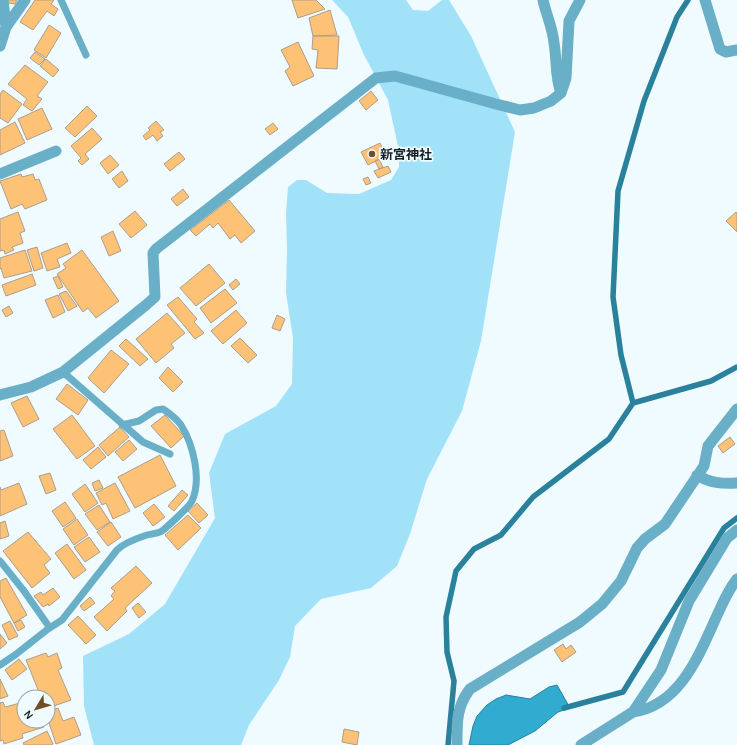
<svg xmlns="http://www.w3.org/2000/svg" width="737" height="745" font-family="Karla,'Noto Sans JP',sans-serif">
<rect width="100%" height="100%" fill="#f0fbff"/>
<!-- green -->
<path fill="#a2e2f9" d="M332 0H406L413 10 428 11 442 0H449L471 36 515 132 481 341 462 411 427 479 410 534 397 566 371 588 321 599 295 626 290 657 279 680 249 725 241 745H94L84 706 83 656 129 634 165 604 215 518 209 473 225 434 276 406 292 384 293 338 286 293 287 250 286 213 288 187 297 180H306L327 193 359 194 391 180 399 167V151L388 100 364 55 348 17Z"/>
<!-- water -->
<path fill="#31abcf" stroke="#29819b" d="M557 685 570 708 558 712 535 731 508 745H469L473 726 477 716 487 705 496 699 506 695 530 699 549 687Z"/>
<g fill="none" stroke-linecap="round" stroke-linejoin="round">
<!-- stream -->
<path stroke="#29819b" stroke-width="5.5" d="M633 403 621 355 613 297 618 191 644 101 677 17 688 0
M564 708 623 692 724 528 737 518
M448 745 454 681 447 652 446 617 456 571 474 549 501 535 533 497 609 439 633 403 711 381 737 367"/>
</g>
<!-- building -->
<path fill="#fec277" stroke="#ac9d8c" d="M8 0H17L15 4 8 3Z
M35 0H54L51 4 58 9 54 16 47 11 33 30 20 22Z
M292 0H316L325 9 298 18Z
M330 10 337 35 313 36 309 18Z
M49 25 61 33 46 58 34 50Z
M313 36H339L337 69 316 68 318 50 312 49Z
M298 42 314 76 293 86 285 71 290 67 281 50Z
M35 52 45 59 39 65 30 58Z
M46 59 59 70 53 77 40 66Z
M25 65 48 82 37 96 42 99 32 111 23 105 27 99 8 84Z
M3 90 22 104 8 123 0 118V94Z
M371 91 378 100 366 110 359 101Z
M87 106 97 116 75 137 65 128Z
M42 108 52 129 27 140 18 119Z
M156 121 164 130 160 132 163 136 157 141 153 135 146 140 143 136 150 130 148 128Z
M15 122 25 143 0 155V130Z
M273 123 278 129 270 135 265 129Z
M92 128 102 139 85 154 89 159 82 165 78 161 81 158 71 146Z
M380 143 386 156 368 165 361 152Z
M179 152 185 159 170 171 164 164Z
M110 155 119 165 108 174 100 163Z
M379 159 383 167 379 169 375 161Z
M388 166 391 172 378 178 374 171Z
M122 171 128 181 119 188 112 179Z
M21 174 22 177 33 174 35 180 39 179 47 200 25 209 22 204 11 209 0 181Z
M368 177 371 183 366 185 363 179Z
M183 189 189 197 177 206 171 199Z
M229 200 255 231 241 243 235 235 230 239 218 223 213 228 210 224 196 236 190 230Z
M135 211 147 225 131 238 119 224Z
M18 212 25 231 20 233 23 243 12 247 14 250 5 254 4 250 0 251V219Z
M736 212 737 213V232L726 221Z
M113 231 121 251 109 256 101 237Z
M67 243 71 253 57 259 60 267 47 271 41 253Z
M37 247 43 268 34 271 27 250Z
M25 250 32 271 4 278 1 268 0 269V258Z
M82 250 119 301 96 318 88 308 83 312 57 274 66 268 63 264Z
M209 264 225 283 196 306 180 288Z
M32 274 36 285 6 296 2 285Z
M58 276 63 287 58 289 53 278Z
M236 279 240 284 233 290 229 285Z
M225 289 237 303 211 323 200 308Z
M66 291 77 306 68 311 59 294Z
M58 295 65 312 53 318 45 300Z
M178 297 197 319 194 322 204 333 195 339 167 305Z
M9 306 13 313 6 317 2 310Z
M236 310 247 323 223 344 211 331Z
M167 313 185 333 171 344 174 348 156 363 136 339Z
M277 315 285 319 280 331 272 328Z
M240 338 257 355 248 363 231 346Z
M126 339 148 359 140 366 119 346Z
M111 350 129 364 104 393 88 378Z
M168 367 183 382 173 392 159 378Z
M67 384 88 400 78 415 56 399Z
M27 396 39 419 23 427 11 403Z
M72 415 95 446 77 459 53 429Z
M165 415 184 436 171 448 151 426Z
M120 427 129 437 108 456 99 445Z
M4 430 13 456 0 461V431Z
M730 437 735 444 723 453 718 446Z
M129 440 137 449 123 461 115 452Z
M98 447 106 457 91 469 83 460Z
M160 455 176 486 135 508 118 477Z
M50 473 56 490 46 494 39 476Z
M99 480 103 488 95 491 92 483Z
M19 483 27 504 0 516V487L1 490Z
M115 483 130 511 113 519 106 503 102 505 96 493Z
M85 484 98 503 85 512 72 494Z
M182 490 188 495 174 511 168 506Z
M65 502 76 518 63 527 52 511Z
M197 503 208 515 199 523 188 511Z
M154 504 165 517 153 526 143 513Z
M99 505 110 522 97 530 85 514Z
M188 515 201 528 178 550 165 535Z
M77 519 88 535 74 545 63 529Z
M5 521 9 536 0 539V523Z
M111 522 121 537 108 546 97 532Z
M28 532 51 559 44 565 50 573 32 588 3 551Z
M89 537 100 552 85 562 74 547Z
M67 544 86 570 74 579 55 553Z
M136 566 152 583 125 608 127 611 107 631 94 617 114 599 111 596 115 591 111 588Z
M6 578 27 615 14 623 0 597V581Z
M53 588 60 597 49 606 48 604 43 607 34 596 41 592 43 595Z
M90 597 95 603 84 611 80 606Z
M138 603 146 612 139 618 132 608Z
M78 616 96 635 86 644 68 625Z
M21 620 25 627 18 631 14 623Z
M10 621 18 636 9 640 2 625Z
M0 634 7 643 0 649Z
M563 644 566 649 571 645 576 652 562 662 554 650Z
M46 653 48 657 57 653 62 668 58 670 71 700 48 708V697H41L26 660Z
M19 659 27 669 12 680 5 670Z
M0 679 8 696 0 699Z
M3 702 5 707 24 702V721H42L44 727 22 734 23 738 4 744 3 740 0 741V703Z
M58 708 63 721 74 717 81 735 56 744 48 720V712Z
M344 729 359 732 357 745 342 742Z
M47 731 53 744 51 745H24L23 743Z"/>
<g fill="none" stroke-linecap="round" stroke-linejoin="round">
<!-- service -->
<path stroke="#69afc8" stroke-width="7" d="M61 0 86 55
M63 372 143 442 170 454
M0 561 24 591 50 628
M0 665 15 655 48 629 62 620 117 550C124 543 135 539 144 536 149 534 157 534 162 531 167 527 190 506 192 501 202 479 193 444 181 425 176 418 169 413 163 409L156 410 139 421 122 425"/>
<!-- minor -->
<path stroke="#69afc8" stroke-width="11" d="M543 0C546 14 553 29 554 43 557 60 555 78 561 93
M705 0 720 49 726 52 737 50
M6 27 25 0
M0 46 6 27 3 0
M0 174 56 151
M0 395 31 387 63 372 146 305 155 297 153 253 156 249 376 78 395 76 496 104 520 110 534 108 551 101 561 93 566 78 569 21 580 0
M697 475C710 483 722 484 737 483
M633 712C683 705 701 649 720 609 725 598 730 588 737 579
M457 745C457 724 456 707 470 689L580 622 602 604 621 581 637 548 645 539 665 524 704 466 708 446 737 409
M581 745 633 712 661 670 689 601 727 538 737 530"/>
</g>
<!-- markers -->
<circle fill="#6f4f25" stroke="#f0fbff" stroke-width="1.5" cx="372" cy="154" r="4"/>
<g text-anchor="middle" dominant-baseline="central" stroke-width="3.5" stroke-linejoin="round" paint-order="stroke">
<!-- poi labels -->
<g font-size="13" font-weight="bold" fill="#162023" stroke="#f0fbff" text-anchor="start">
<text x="380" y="154">新宮神社</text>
</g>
</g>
<!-- north arrow -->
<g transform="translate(36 709) rotate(232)"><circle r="19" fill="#f0fbff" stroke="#99a3a7"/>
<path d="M0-3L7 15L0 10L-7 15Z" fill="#6f4f25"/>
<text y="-6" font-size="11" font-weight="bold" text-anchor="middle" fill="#162023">N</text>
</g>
</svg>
